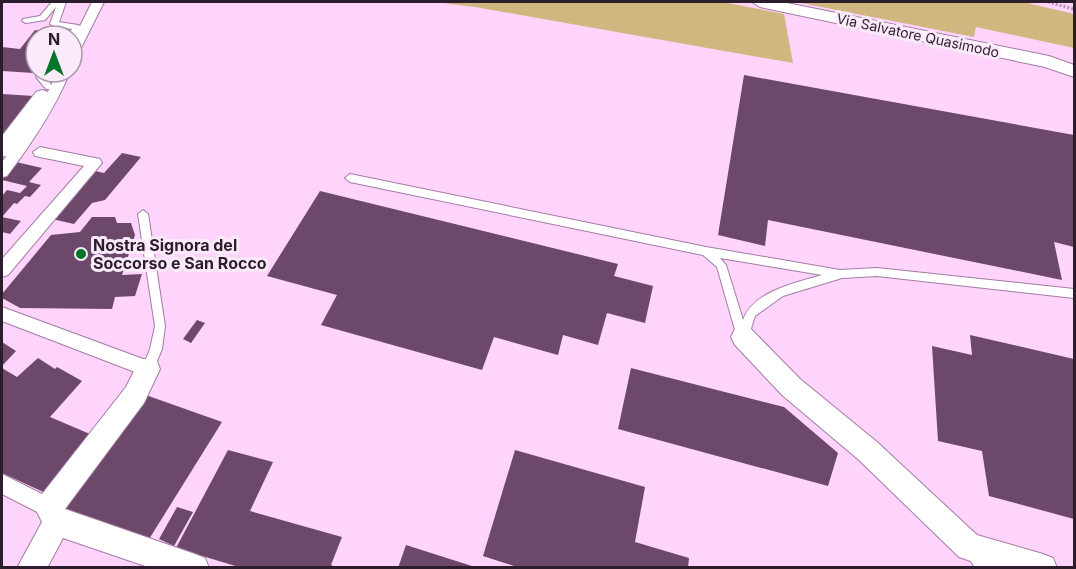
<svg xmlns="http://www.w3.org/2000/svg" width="1076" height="569" font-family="Inter,sans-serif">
<rect width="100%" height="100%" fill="#fed3fc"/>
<!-- green -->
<path fill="#cfb77f" d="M434 2H723L784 14 793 63 475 7Z
M796 2H1023L1074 14V48L976 27 974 37Z"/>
<!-- building -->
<path fill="#6c486b" d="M35 30 66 32 63 36H36V70L34 73 2 71V47L20 49Z
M744 75 1074 135V247L1054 242 1062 280 768 220 765 246 718 235Z
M2 94 34 96 2 139Z
M122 153 141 157 105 200 92 203 74 224 52 219 95 171 104 173Z
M16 162 42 168 29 182 41 185 30 197 25 196 17 204 14 203 2 217V196L7 190 20 193 27 186 2 180Z
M320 191 618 264 614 276 653 286 645 323 607 313 598 345 563 335 558 355 494 337 482 370 321 325 337 295 267 276Z
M2 217 21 221 10 234 2 232Z
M92 217H115L117 223H131L135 235 122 275 142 274 135 296 115 297 112 309 20 308 2 298V294L51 235 80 232Z
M197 320 205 323 191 343 183 339Z
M970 335 1074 359V519L989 496 982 451 938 441 932 346 972 355Z
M2 342 16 351 2 366Z
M38 358 55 369 57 367 82 381 50 417 97 437 52 496 2 473V368L17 377Z
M631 368 784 407 838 453 828 486 618 429Z
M143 394 222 422 146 544 61 509Z
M228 450 273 462 250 511 342 537 331 565 337 568H242L176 548Z
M515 450 645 487 635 542 689 558 688 568H520L483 556Z
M177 507 193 512 174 546 159 539Z
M406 545 475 567V568H398Z"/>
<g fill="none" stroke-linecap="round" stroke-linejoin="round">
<defs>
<path id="service" d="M56 2H66L59 22 78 25 82 27 74 38 67 36 72 29 54 26 50 24 56 7 45 20 26 23 22 21 23 19 40 16 51 3Z
M40 72H49L45 77 53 87 52 89H46L36 77Z
M350 174 706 247 840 270 877 268 1074 289V298L877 276 842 278 783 296 755 316 747 341 743 342 739 341 737 337 717 267 703 255 350 182 345 178ZM720 258 822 275C796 283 753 291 743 320L726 265Z
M143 210 148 214 165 326 162 349 152 373 148 374 144 373 142 369 150 349 155 326 138 214Z
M973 546 978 548 990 568H975L966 553 968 548Z"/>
<path id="pedestrian" d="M92 2H104L78 54 72 58V42Z
M58 72H70C54 110 32 143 7 176L2 177V162L39 109Z
M40 147 100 159 102 163 8 275 2 277V259L84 166 35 156 33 152Z
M2 307 154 363 157 369 154 375 148 377 2 321Z
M2 474 56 501 59 508 56 515 49 518 2 494Z"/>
<path id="minor" d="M752 2H782L1049 56 1074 65V77L1045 67 760 7Z
M42 90 48 92 51 96 48 100 9 155 2 157V136L36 92Z
M743 326 751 329 800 379 877 442 977 535 1043 554 1053 558 1057 568H991L959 557 859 460 782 395 735 345 731 337 735 329Z
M148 358 157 361 160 369 144 403 65 509 195 554 205 558 209 568H151L63 538 47 568H17L42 522 35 508 39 498 126 387 139 361Z"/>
</defs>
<!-- service casing -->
<use href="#service" stroke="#a37ca2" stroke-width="2"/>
<!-- pedestrian casing -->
<use href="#pedestrian" stroke="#a37ca2" stroke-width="2"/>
<!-- minor casing -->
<use href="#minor" stroke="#a37ca2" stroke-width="2"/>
<!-- path -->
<path stroke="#b291b1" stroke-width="3" stroke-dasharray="2 2" stroke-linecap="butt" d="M1048 2 1074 9"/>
<!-- service -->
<use href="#service" fill="#fff" fill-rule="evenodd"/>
<!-- pedestrian -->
<use href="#pedestrian" fill="#fff" fill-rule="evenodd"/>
<!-- minor -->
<use href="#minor" fill="#fff" fill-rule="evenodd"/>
</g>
<!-- markers -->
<circle fill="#00762b" stroke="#fbeafa" stroke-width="2" cx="81" cy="254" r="6"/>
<g text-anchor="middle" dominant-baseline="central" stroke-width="6" stroke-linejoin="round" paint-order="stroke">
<!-- far-street labels -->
<g font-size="14" fill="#2c1d2c" stroke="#fbeafa">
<text transform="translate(918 35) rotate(12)">Via Salvatore Quasimodo</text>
</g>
<!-- poi labels -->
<g font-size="16" font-weight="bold" fill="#2c1d2c" stroke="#fbeafa" text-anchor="start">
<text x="93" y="245">Nostra Signora del<tspan x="93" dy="18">Soccorso e San Rocco</tspan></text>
</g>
</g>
<!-- border -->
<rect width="1076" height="569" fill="none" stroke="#2c1d2c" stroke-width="6"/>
<!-- north arrow -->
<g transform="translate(54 54)"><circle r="28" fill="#fbeafa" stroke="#a898a8" stroke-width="1.5"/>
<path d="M0-4.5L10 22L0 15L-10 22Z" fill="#00762b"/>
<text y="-9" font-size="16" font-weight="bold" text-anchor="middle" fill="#2c1d2c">N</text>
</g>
</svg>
